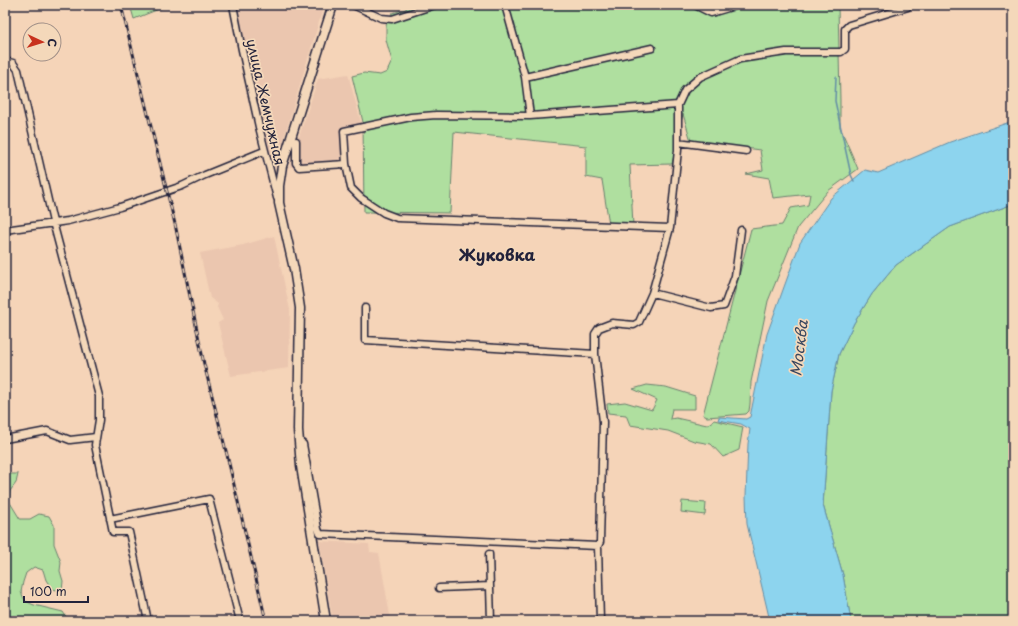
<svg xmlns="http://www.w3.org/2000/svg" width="1018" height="626" font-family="'Playpen Sans',sans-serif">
<rect width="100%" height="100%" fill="#f5d4b8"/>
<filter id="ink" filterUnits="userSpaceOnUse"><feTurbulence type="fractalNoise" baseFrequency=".025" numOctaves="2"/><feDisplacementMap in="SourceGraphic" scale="8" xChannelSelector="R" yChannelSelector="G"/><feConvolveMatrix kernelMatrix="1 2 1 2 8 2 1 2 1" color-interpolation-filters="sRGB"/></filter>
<g filter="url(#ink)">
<!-- built -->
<path fill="#ebc6af" d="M237 5H324L275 168 273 167Z
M348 74 362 126 341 129 343 163 289 167 318 79Z
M274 236 290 310 289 368 231 376 218 323 223 320 217 307 218 304 210 298 200 253 243 245Z
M319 541 369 544 370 552 379 553 391 621H333Z"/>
<!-- green -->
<path fill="#afdf9f" stroke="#68806d" d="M130 5H169L134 19Z
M407 5H838L840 100V127L858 169 828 191 798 227 768 301 751 382 750 404 749 411 746 414 707 417 703 415 751 229 782 225 791 208 808 205 810 194 773 198 769 178 746 174 763 170 760 150 691 141 683 114 672 164 630 165 633 226 609 224 602 180 586 177V146L454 132 450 213 364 212 363 122 352 76 364 73 380 75 387 72 392 61 386 40V25L392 13 406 9Z
M1013 204V621H851L843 575 823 505 831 391 839 354 854 323 872 294 896 265 950 227Z
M647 385 666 387 695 396V409H672L670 419 676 418 707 425 714 420 743 427 739 450 723 457 711 444 694 441 668 431 630 425 626 415 608 413 607 404 625 402 652 410 657 400 633 389Z
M5 469 9 474H18L16 483 10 491 9 501 20 519H30L39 514 49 516 54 525V544L61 562 60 571 63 581 62 591 52 589 46 580 43 570 34 567 26 573 23 582 21 592 25 601 34 605 63 612 69 621H5Z
M682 501 706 503 705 515 681 512Z"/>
<!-- water -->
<path fill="#8dd4ee" stroke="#628da6" d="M1013 121V204L950 227 896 265 872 294 854 323 839 354 831 391 823 505 843 575 851 621H770L747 524 746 496 748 444 750 429 741 424 718 420 719 417 746 419 750 417 767 334 800 243 831 198 865 170 878 173 950 142Z"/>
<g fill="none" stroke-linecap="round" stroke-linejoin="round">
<!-- stream -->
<path stroke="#628da6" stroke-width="1.5" d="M836 77 835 101 851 175 854 181"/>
<defs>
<path id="minor" d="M233 5 242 50 259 127 277 198
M353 5 381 18 392 19 435 5
M505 5 525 77 652 48
M695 5 711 13 738 5
M5 64 9 62 13 63 18 70 53 222 99 396V420L95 445 113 532H129L148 621
M525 77 530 116
M296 141V163L299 167 346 164
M678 142 746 151
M670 228 397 218 384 213 361 198 351 188 346 164 344 131 411 117 436 115 530 116 678 105 685 90 700 77 740 59 786 52H841L845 49V29L849 25 908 7 907 5
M5 230 68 221 120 207 182 186 205 175 264 151
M652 293 711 308 724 306 735 276 741 230
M365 308V340L595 354
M5 439 47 431 70 440 96 437
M303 444 318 529 320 534 598 546
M110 519 209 499 240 621
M489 554 491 621
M439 588 490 586
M600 621 598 546 600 542 603 422 595 354V334L599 328 612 323 634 325 639 322 652 293 670 228 678 150V105"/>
<path id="major" d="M326 621 301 466 298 430 300 308 294 269 279 203V186L282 166 333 5"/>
</defs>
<!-- minor casing -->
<use href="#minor" stroke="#22223b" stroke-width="9"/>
<!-- major casing -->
<use href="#major" stroke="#22223b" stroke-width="11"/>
<!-- minor -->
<use href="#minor" stroke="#f4d8ba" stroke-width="6"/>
<!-- major -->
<use href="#major" stroke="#f4d8ba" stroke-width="8"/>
<defs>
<path id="rail" d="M121 5 175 224 204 364 227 455 266 621"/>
</defs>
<!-- rail casing -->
<use href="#rail" stroke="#22223b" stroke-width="3"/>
<!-- rail -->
<use href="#rail" stroke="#f4d8ba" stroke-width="1.5" stroke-dasharray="4.5" stroke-linecap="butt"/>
</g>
</g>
<g text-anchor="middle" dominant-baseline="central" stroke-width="3.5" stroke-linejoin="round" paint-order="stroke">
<!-- street labels -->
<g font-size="14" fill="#22223b" stroke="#f4d8ba">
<text transform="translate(266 102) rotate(77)">улица Жемчужная</text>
</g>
<!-- water labels -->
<g font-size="15" font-style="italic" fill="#37465f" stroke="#f4d8ba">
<text transform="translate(798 348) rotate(-83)">Москва</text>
</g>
<!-- quarter labels -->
<g font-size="16" font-weight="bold" fill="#22223b" stroke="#f4d8ba">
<text x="497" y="254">Жуковка</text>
</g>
</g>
<!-- margin -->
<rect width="1018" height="626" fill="none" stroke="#f4d8ba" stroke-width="20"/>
<rect x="10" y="10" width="998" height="606" fill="none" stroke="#22223b" stroke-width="1.5" filter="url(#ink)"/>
<!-- north arrow -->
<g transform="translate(42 42) rotate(94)"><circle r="19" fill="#f4d8ba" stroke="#a08f87"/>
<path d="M0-3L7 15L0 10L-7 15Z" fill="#c8321e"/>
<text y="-6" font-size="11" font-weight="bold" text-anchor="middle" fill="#22223b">С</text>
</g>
<!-- scale -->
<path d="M24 596v6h64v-6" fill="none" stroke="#22223b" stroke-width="2"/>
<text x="30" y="596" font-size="12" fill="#22223b" stroke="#f4d8ba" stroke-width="3" paint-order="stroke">100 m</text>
</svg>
